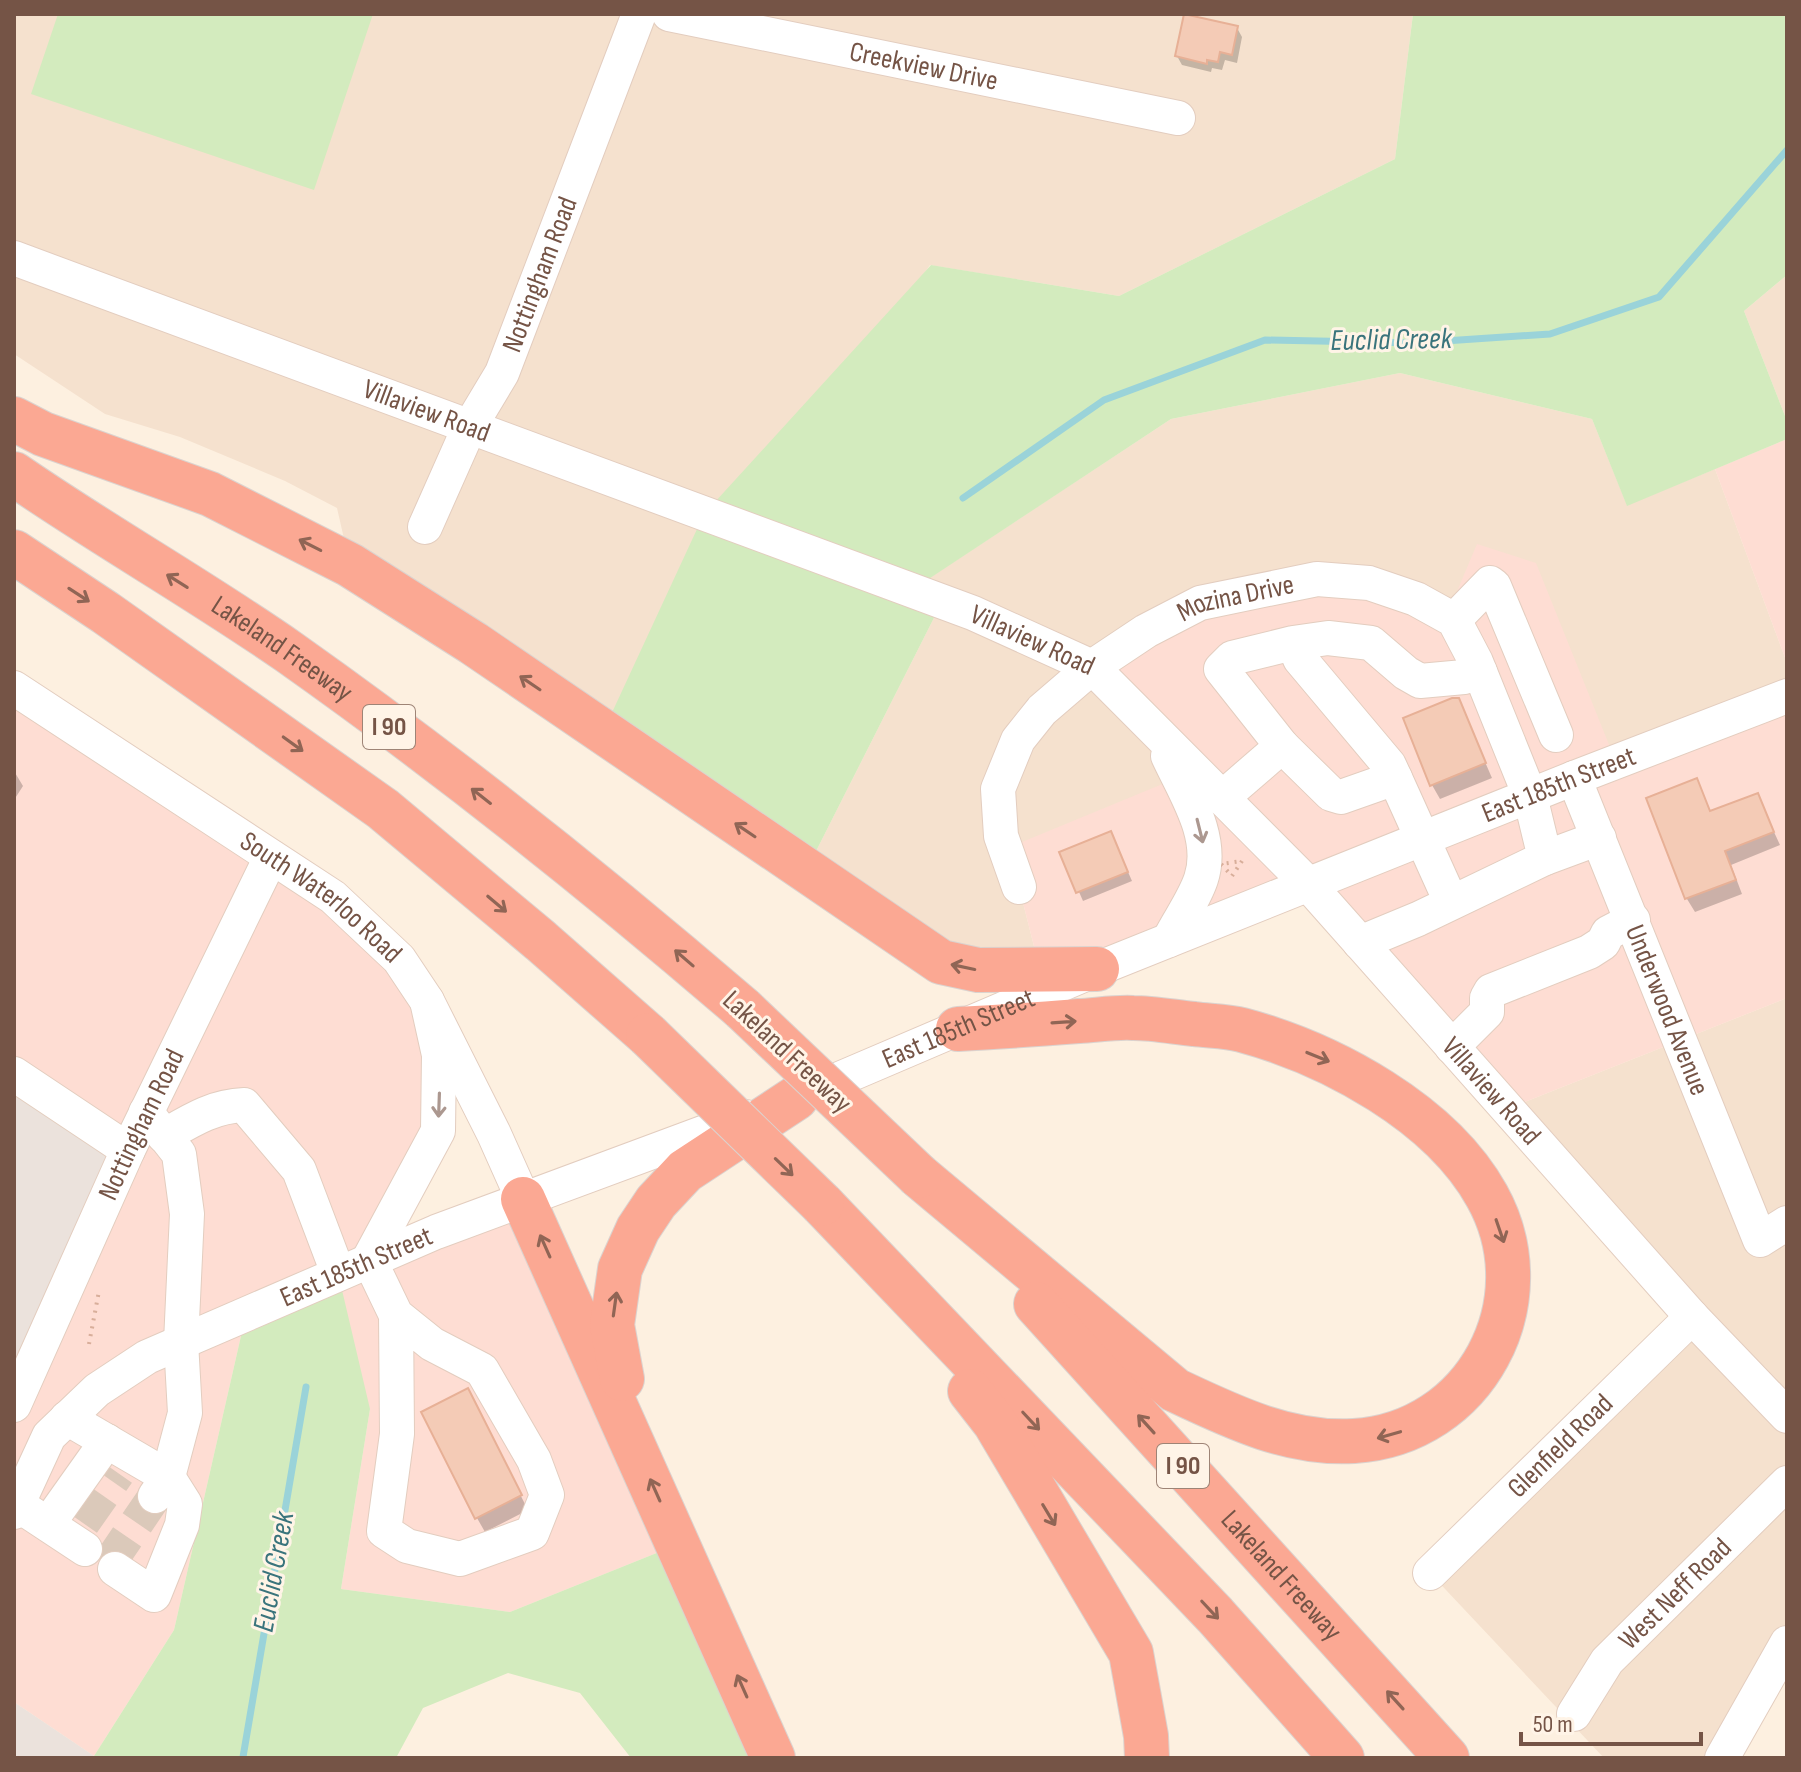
<svg xmlns="http://www.w3.org/2000/svg" width="1801" height="1772" font-family="'Sofia Sans Condensed',sans-serif">
<rect width="100%" height="100%" fill="#fdf0e0"/>
<!-- residential -->
<path fill="#f5e1ce" d="M14 14H1413L1395 159 1119 296 930 265 603 732 350 565 337 508 285 481 180 437 105 414 14 354Z
M1787 275V421L1744 311Z
M1400 373 1592 419 1627 505 1715 469 1787 663V696L1616 762 1447 616 1194 771 1019 887 1040 970H978L806 871 942 602 911 590 1171 419Z
M1787 998V1643L1722 1758H1604L1430 1573 1692 1317 1507 1109Z"/>
<!-- commercial -->
<path fill="#feddd3" d="M1787 439V663L1715 469Z
M1477 544 1536 563 1616 762 1787 696V998L1507 1109 1308 884 1040 970 1019 887 1005 849 1194 771 1092 667 1146 631 1317 579 1447 615Z
M14 688 399 959 440 1082 382 1239 523 1199 679 1544 510 1612 341 1589 370 1409 246 1314 174 1630 94 1756 14 1702Z"/>
<!-- industrial -->
<path fill="#ebe2dc" d="M14 1074 128 1150 14 1405Z
M14 1702 97 1758H14Z"/>
<!-- green -->
<path fill="#d3ebbe" d="M58 14H373L314 190 31 94Z
M1413 14H1787V275L1744 311 1787 421V439L1627 506 1592 419 1400 373 1171 419 912 590 942 602 806 871 603 732 704 514 931 265 1119 296 1395 159Z
M338 1273 370 1409 341 1589 510 1612 679 1544 773 1758H631L580 1693 508 1673 423 1708 396 1758H98L94 1756 174 1630 246 1314Z"/>
<!-- shadow -->
<path fill="#0003" d="M1237 28 1242 37 1237 63 1225 60 1222 70 1212 68 1211 72 1182 65 1177 56Z
M1458 700 1492 778 1440 799 1432 785Z
M14 771 23 786 14 800Z
M1696 780 1711 813 1757 795 1780 845 1731 865 1742 894 1695 912 1687 899 1648 799Z
M1111 833 1132 881 1083 901 1062 853Z
M475 1405 528 1510 485 1532 477 1518Z"/>
<g fill="none" stroke-linecap="round" stroke-linejoin="round">
<!-- stream -->
<path stroke="#9ad3d9" stroke-width="7" d="M963 498 1104 400 1265 340 1415 343 1550 334 1659 297 1787 150
M243 1757 306 1387"/>
</g>
<!-- building -->
<path fill="#f4cbb6" stroke="#e7b096" stroke-width="2" d="M1184 14 1238 26 1232 55 1220 52 1218 62 1207 60V64L1175 56Z
M1452 698H1459L1486 763 1430 786 1403 718Z
M1697 778 1710 811 1758 793 1774 832 1725 851 1736 880 1685 899 1646 798Z
M1111 831 1128 872 1076 893 1059 852Z
M468 1388 522 1495 475 1519 421 1412Z"/>
<g fill="none" stroke-linecap="round" stroke-linejoin="round">
<!-- minor-tunnel -->
<path stroke="#dbc9ba" stroke-width="34" stroke-dasharray="34 17" stroke-linecap="butt" d="M83 1523 118 1473
M108 1565 155 1496"/>
<defs>
<g id="minor">
<path id="s1" d="M669 14 1178 118"/>
<path id="s2" d="M14 258 973 613 1092 667 1308 884 1692 1317 1787 1416"/>
<path id="s3" d="M425 527 469 428 502 373 639 14"/>
<path d="M1454 620 1490 583 1494 586 1556 735"/>
<path d="M1293 643 1232 658 1221 669 1282 746 1331 794 1341 797 1395 778 1389 765 1300 659 1293 643 1328 638 1371 643 1406 673 1420 681 1464 677 1480 672"/>
<path id="s4" d="M14 688 333 897 399 959 427 1001 494 1134 523 1199"/>
<path d="M1168 756C1185 793 1215 837 1201 879 1194 900 1179 920 1169 940"/>
<path d="M1395 778 1451 902"/>
<path id="s5" d="M1574 778 1760 1240 1787 1223"/>
<path d="M1222 798 1282 746"/>
<path d="M1545 858 1599 838"/>
<path id="s6" d="M1019 887 1001 836 998 789 1018 740 1042 710 1092 667 1146 631 1200 603 1317 579 1369 583 1416 599 1454 620 1476 662 1530 796 1545 858 1418 919 1360 943"/>
<path d="M1452 1047 1487 1012V998L1491 991 1589 952 1603 943 1608 933 1633 920"/>
<path d="M14 1074 128 1150"/>
<path id="s7" d="M802 1095 1097 969 1574 778 1787 696"/>
<path d="M146 1112 179 1154 187 1214 181 1342 185 1413 168 1477 155 1496"/>
<path d="M164 1136C190 1121 213 1106 244 1105L299 1170 338 1273"/>
<path d="M396 1315 397 1434 384 1531 407 1546 460 1559 532 1533 547 1495 534 1460 482 1370 432 1344 396 1315 369 1259 438 1131 439 1055 427 1001"/>
<path id="s8" d="M14 1405 128 1150 271 857"/>
<path d="M67 1418 168 1477 185 1504 182 1525 154 1595 115 1569"/>
<path id="s9" d="M14 1512 49 1436 97 1390 147 1357 436 1232 746 1117"/>
<path d="M29 1512 85 1549"/>
<path d="M48 1524 107 1441"/>
<path id="s10" d="M1430 1573 1692 1317"/>
<path id="s11" d="M1574 1714 1607 1661 1787 1483"/>
<path d="M1722 1758 1787 1643"/>
</g>
<g id="highway">
<path d="M14 419 43 434 210 494 350 565 473 643 941 962 978 970 1097 969"/>
<path id="s12" d="M14 474C104 536 200 590 289 652 446 763 598 884 743 1009"/>
<path d="M14 552 106 613 383 809 541 941 648 1035"/>
<path d="M919 1176 1175 1390C1232 1417 1290 1445 1354 1441 1475 1434 1546 1302 1487 1196 1441 1113 1331 1054 1242 1030 1227 1026 1209 1026 1194 1024 1174 1022 1153 1018 1133 1018 1116 1017 1097 1020 1079 1021 1039 1024 998 1027 958 1029"/>
<path d="M523 1199 773 1758"/>
<path d="M822 1204 1215 1615 1342 1758"/>
<path id="s13" d="M1036 1304 1447 1758"/>
<path d="M622 1379 612 1325 620 1269 638 1229 656 1202 685 1171 796 1098"/>
<path d="M970 1391 995 1423 1131 1653 1146 1736 1147 1758"/>
</g>
</defs>
<!-- minor casing -->
<use href="#minor" stroke="#e3cdbf" stroke-width="36"/>
<!-- highway casing -->
<use href="#highway" stroke="#dbd3cf" stroke-width="46"/>
<!-- path -->
<path stroke="#d8ae9a" stroke-width="4" stroke-dasharray="2 6" stroke-linecap="butt" d="M1242 861 1232 876 1221 864Z
M89 1344 99 1291"/>
<!-- minor -->
<use href="#minor" stroke="#fff" stroke-width="34"/>
<!-- highway -->
<use href="#highway" stroke="#fba893" stroke-width="44"/>
<defs>
<path id="highway-bridge" d="M743 1009 919 1176
M648 1035 822 1204"/>
</defs>
<!-- highway-bridge casing -->
<use href="#highway-bridge" stroke="#dbd3cf" stroke-width="46" stroke-linecap="butt"/>
<!-- highway-bridge -->
<use href="#highway-bridge" stroke="#fba893" stroke-width="44"/>
</g>
<!-- one-way arrows -->
<defs><path id="oneway-shaft" d="M-6 0H5M1.5-3L5.5 0L1.5 3" fill="none" stroke-width="1.6" stroke-linecap="round" stroke-linejoin="round" transform="scale(2)"/></defs>
<g stroke="#906555">
<use href="#oneway-shaft" transform="translate(310 545) rotate(-153)"/>
<use href="#oneway-shaft" transform="translate(177 581) rotate(-148)"/>
<use href="#oneway-shaft" transform="translate(79 595) rotate(33)"/>
<use href="#oneway-shaft" transform="translate(530 683) rotate(-146)"/>
<use href="#oneway-shaft" transform="translate(293 744) rotate(36)"/>
<use href="#oneway-shaft" transform="translate(481 796) rotate(-142)"/>
<use href="#oneway-shaft" transform="translate(745 830) rotate(-146)"/>
<use href="#oneway-shaft" transform="translate(497 904) rotate(40)"/>
<use href="#oneway-shaft" transform="translate(684 958) rotate(-139)"/>
<use href="#oneway-shaft" transform="translate(963 967) rotate(-168)"/>
<use href="#oneway-shaft" transform="translate(1064 1022) rotate(-4)"/>
<use href="#oneway-shaft" transform="translate(1318 1057) rotate(22)"/>
<use href="#oneway-shaft" transform="translate(784 1167) rotate(44)"/>
<use href="#oneway-shaft" transform="translate(1500 1231) rotate(71)"/>
<use href="#oneway-shaft" transform="translate(545 1246) rotate(-114)"/>
<use href="#oneway-shaft" transform="translate(615 1304) rotate(-82)"/>
<use href="#oneway-shaft" transform="translate(1031 1421) rotate(47)"/>
<use href="#oneway-shaft" transform="translate(1146 1424) rotate(-132)"/>
<use href="#oneway-shaft" transform="translate(1389 1435) rotate(164)"/>
<use href="#oneway-shaft" transform="translate(655 1490) rotate(-114)"/>
<use href="#oneway-shaft" transform="translate(1049 1515) rotate(59)"/>
<use href="#oneway-shaft" transform="translate(1210 1610) rotate(47)"/>
<use href="#oneway-shaft" transform="translate(742 1686) rotate(-114)"/>
<use href="#oneway-shaft" transform="translate(1395 1700) rotate(-132)"/>
</g>
<g stroke="#ac9890">
<use href="#oneway-shaft" transform="translate(1200 831) rotate(76)"/>
<use href="#oneway-shaft" transform="translate(439 1105) rotate(92)"/>
</g>
<g text-anchor="middle" dominant-baseline="central" stroke-width="6" stroke-linejoin="round" paint-order="stroke">
<!-- shield labels -->
<g fill="#fff4e7" stroke="#9e8476" stroke-width="2">
<rect x="363" y="705" width="52" height="44" rx="6"/>
<rect x="1157" y="1444" width="52" height="44" rx="6"/>
</g>
<g font-size="26" font-weight="bold" fill="#755446">
<text x="389" y="727">I 90</text>
<text x="1183" y="1466">I 90</text>
</g>
<!-- street labels -->
<g font-size="28" fill="#755446" stroke="#fff4e7">
<text stroke="none"><textPath href="#s1" startOffset="260">Creekview Drive</textPath></text>
<text stroke="none"><textPath href="#s3" startOffset="278">Nottingham Road</textPath></text>
<text stroke="none"><textPath href="#s2" startOffset="440">Villaview Road</textPath></text>
<text stroke="none"><textPath href="#s6" startOffset="420">Mozina Drive</textPath></text>
<text stroke="none"><textPath href="#s2" startOffset="1088">Villaview Road</textPath></text>
<text stroke="none"><textPath href="#s12" startOffset="320">Lakeland Freeway</textPath></text>
<text stroke="none"><textPath href="#s7" startOffset="818">East 185th Street</textPath></text>
<text stroke="none"><textPath href="#s4" startOffset="372">South Waterloo Road</textPath></text>
<text stroke="none"><textPath href="#s5" startOffset="250">Underwood Avenue</textPath></text>
<text stroke="none"><textPath href="#s7" startOffset="170">East 185th Street</textPath></text>
<text transform="translate(787 1052) rotate(43)">Lakeland Freeway</text>
<text stroke="none"><textPath href="#s2" startOffset="1736">Villaview Road</textPath></text>
<text stroke="none"><textPath href="#s8" startOffset="308">Nottingham Road</textPath></text>
<text stroke="none"><textPath href="#s9" startOffset="438">East 185th Street</textPath></text>
<text stroke="none"><textPath href="#s10" startOffset="182">Glenfield Road</textPath></text>
<text stroke="none"><textPath href="#s13" startOffset="366">Lakeland Freeway</textPath></text>
<text stroke="none"><textPath href="#s11" startOffset="158">West Neff Road</textPath></text>
</g>
<!-- water labels -->
<g font-size="30" font-style="italic" fill="#3a747c" stroke="#fff4e7">
<text transform="translate(1391 340) rotate(-1)">Euclid Creek</text>
<text transform="translate(274 1572) rotate(-80)">Euclid Creek</text>
</g>
</g>
<!-- border -->
<rect width="1801" height="1772" fill="none" stroke="#755446" stroke-width="32"/>
<!-- scale -->
<path d="M1521 1732v12h180v-12" fill="none" stroke="#755446" stroke-width="4"/>
<text x="1533" y="1732" font-size="24" fill="#755446" stroke="#fff4e7" stroke-width="6" paint-order="stroke">50 m</text>
</svg>
